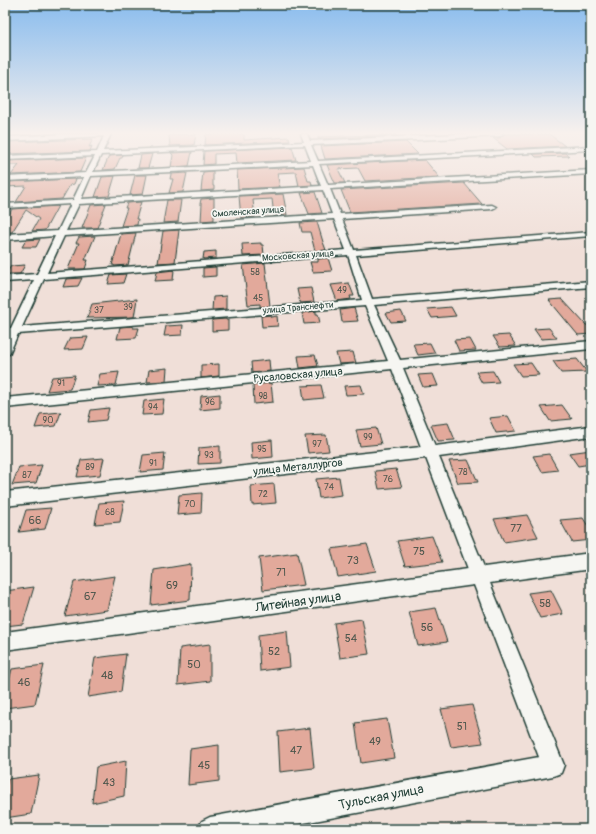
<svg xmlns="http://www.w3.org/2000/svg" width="596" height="834" font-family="Pangolin,sans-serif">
<rect width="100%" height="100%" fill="#f0dfd8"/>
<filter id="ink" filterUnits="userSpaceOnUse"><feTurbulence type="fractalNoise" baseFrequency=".025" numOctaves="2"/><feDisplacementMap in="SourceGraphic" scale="8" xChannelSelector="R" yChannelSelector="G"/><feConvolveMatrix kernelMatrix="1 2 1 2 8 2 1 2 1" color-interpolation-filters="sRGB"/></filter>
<g filter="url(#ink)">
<!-- building -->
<path fill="#e2a99b" stroke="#1f3d34" d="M196 134 194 145 170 146 169 135Z
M206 134H244V140L289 137 290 141 205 145Z
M396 134 397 135 318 139V137Z
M504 134H549L565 146 507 149 493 138H500Z
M93 139 89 147 92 146 90 151 5 154V142Z
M406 142 418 154 325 159 321 146Z
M292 147 296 160 237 163 236 153 214 154V164L203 165 204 151Z
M192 152 189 166 171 167 173 155 171 153Z
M565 153 569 156 536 157 533 154Z
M152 154 148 168H138L141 155Z
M123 155 122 158H120L115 169 103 170 109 156Z
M86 158 80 172 11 175 19 165H5V161Z
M425 160 439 177 365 181 358 168 338 169 345 183H335L327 165Z
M304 167 308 181H311L312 185 299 186 296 172 277 173 280 187 238 189 237 170Z
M213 171V186H214V190L201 191 203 172Z
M187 173 183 192 169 193 173 179H170L171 174Z
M135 175H147L143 194 130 195Z
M115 176 109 196 95 197 102 177Z
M76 179 74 184 70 185 62 199 16 202 26 186 5 187V182Z
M464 183 482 204 350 212 341 190Z
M315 192 322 213 309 214 301 193Z
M283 194 287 215 274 216 272 199 253 200 255 217 241 218 239 196Z
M214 198V220L201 221 202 204H200L201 199Z
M167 200H181L178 222 163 223Z
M141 202 136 219H138L137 225 121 226 127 208H125L127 203Z
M106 204 97 228H82L91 205Z
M58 206 45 230 32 231 39 219 26 210 12 232H5V223L12 209Z
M317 222 323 242 326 250 315 251 310 232H302L300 223Z
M179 230 175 262 158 263 163 231Z
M135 233H136L128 265 114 266V265H112L121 234Z
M95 236 85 260H88L85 269H68L79 243H76L79 237Z
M40 239 36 247H22L26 240Z
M261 243V245H263L264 255 243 256 242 244Z
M216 251V258L203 259 204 252Z
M328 258 332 271 313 272 310 262H318V259Z
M265 263 270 306 260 307V304L248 305 243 265Z
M25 265 20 274H6L11 266Z
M216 267V276L203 277V268Z
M174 270 173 280 155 281 157 272Z
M126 274 123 283 108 284 111 275Z
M82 278 78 286 63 287 66 279Z
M349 283 354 296H350L351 299 337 301 331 285Z
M311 288 314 302 300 303 297 289Z
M226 296V309L212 310 213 297Z
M137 299 134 317 87 318 92 304Z
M562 299 586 325H588L591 328V334L578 335 549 300Z
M451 307 456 316 432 318 427 309Z
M354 308 358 321 342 322 340 310Z
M316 311V314H318L320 323 304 324 302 313Z
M401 311 406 321 391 322 386 313Z
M271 315 272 317 277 316 278 326 262 327 261 316Z
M226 319V320H228V330L212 331V320Z
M183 325 182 335 164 336 166 326Z
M133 326V328H139L136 338 117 339 120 327Z
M549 328 557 338 541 339 534 329Z
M509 335 516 346 500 347 493 336Z
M88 337 83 349 64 350 70 338Z
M470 339 476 350 459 351 454 340Z
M430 343 435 353 418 355 413 344Z
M353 352 356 363 339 364 336 353Z
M315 355 318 366 300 368 298 356Z
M577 359 587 372 561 373 553 361Z
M269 360 270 371 252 373 251 362Z
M531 363 539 375 521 376 513 364Z
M219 364V376L201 378V365Z
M167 368 166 381 147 382 149 370Z
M493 371 499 382 482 383 476 372Z
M119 372 116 385 97 386 100 374Z
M433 374 438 386 423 387 418 375Z
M75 375 70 389 47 391 52 377Z
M271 383 273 402 254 404 253 385Z
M321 385 324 398 304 400 302 386Z
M361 385 364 394 346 395 344 386Z
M220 394V408L200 410 201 396Z
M164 399 162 414 142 415 144 401Z
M562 405 572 419 550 421 541 407Z
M109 408 106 420 88 422 91 410Z
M61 412 56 426 35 428 40 414Z
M508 416 516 431 496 433 489 418Z
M448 423 455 440 438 441 431 425Z
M376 428 381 444 360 446 356 430Z
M326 435 329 451 308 453 305 436Z
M272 440 273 457 252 459 251 442Z
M220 446V463L198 464 199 448Z
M591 450V464L578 466 569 453Z
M165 453 163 470 140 472 143 455Z
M549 454 558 470 542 472 533 456Z
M104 458 100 475 77 477 81 460Z
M468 460 478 482 458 483 449 461Z
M42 465 36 483 12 485 19 467Z
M396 469 402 487 379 489 375 471Z
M339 477 342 495 319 498 316 479Z
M274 484 276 503 252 505 251 486Z
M202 493 201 513 177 515 179 495Z
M124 501 120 522 95 524 99 503Z
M51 508 45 529 19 532 26 510Z
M527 515 538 537 504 542 494 519Z
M583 518 591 531V540L572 542 560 520Z
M432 536 442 562 405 566 397 541Z
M367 544 376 571 338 577 331 549Z
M297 553 304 585 263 590 259 558Z
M191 564 190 600 151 605 154 570Z
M115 576 107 610 65 616 74 582Z
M34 587 23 624 5 626V591Z
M551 590 563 614 540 618 528 593Z
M436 608 447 642 418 646 409 612Z
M362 619 369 654 340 658 334 623Z
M287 631 290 667 260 671 258 635Z
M210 644V681L178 685 180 648Z
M126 654 121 692 88 697 95 658Z
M44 665 35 704 5 708V695L12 669Z
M472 705 483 743 451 747 441 709Z
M387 719 394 758 361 763 355 723Z
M310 728 314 768 280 772 278 732Z
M219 745V781L188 785 190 749Z
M126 761 124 796 92 803 96 767Z
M39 775 31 814 5 818V792L8 779Z"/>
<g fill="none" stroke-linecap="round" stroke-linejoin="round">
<defs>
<path id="street" d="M65 134H111L103 151 304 142 301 134H307L310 141 458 134H503L500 136 311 145 318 161 591 146V150L319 164 328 185 591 170V174L330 189 340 214 492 205 496 207 492 209 342 219 354 250 591 232V236L356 255 372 299 591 281V287L374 305 400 360 591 341V349L403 368 435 446 591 426V436L439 457 484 567 591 553V569L490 583 564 765 561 773 553 776 272 829H198L202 821 210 817 539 757 474 585 5 650V632L468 569 426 458 5 506V492L421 447 392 369 5 408V398L388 361 365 306 18 334 9 354 5 355V339L7 335H5V329L11 328 34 280 5 282V276L37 274 55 236 5 240V234L58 231 71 204 5 208V204L73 200 84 177 5 181V177L86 173 95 156 5 160V156L97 152 104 136 5 141V137ZM305 145 311 161 93 172 101 155ZM313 165 321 186 81 199 91 176ZM323 190 332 214 66 231 79 204ZM334 219 346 250 47 273 64 236ZM348 255 362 300 22 327 44 279Z"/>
</defs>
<!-- street casing -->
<use href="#street" stroke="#1f3d34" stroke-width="3"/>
<!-- street -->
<use href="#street" fill="#f6f6f2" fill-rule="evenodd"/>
</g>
</g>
<!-- sky -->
<linearGradient id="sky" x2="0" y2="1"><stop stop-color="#89bcee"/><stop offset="0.53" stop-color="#f8f1ed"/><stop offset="1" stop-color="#f8f1ed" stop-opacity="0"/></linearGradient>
<rect width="596" height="251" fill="url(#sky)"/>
<g text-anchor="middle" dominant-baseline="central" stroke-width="3.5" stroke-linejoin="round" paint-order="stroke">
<!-- far-street labels -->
<g font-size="9" fill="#1f3d34" stroke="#f6f6f2">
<text transform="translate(248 212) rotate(-4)">Смоленская улица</text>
<text transform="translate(298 256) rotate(-4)">Московская улица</text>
<text transform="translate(298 308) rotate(-5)">улица Транснефти</text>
</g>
<!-- number labels -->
<g font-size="9" fill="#50584e">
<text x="255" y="272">58</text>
<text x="342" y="290">49</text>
<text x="258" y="298">45</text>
<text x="128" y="307">39</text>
<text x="99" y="310">37</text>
<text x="61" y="383">91</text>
<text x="263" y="396">98</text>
<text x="210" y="402">96</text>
<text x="153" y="407">94</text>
<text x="48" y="420">90</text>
<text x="368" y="437">99</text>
<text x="317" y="444">97</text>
<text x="262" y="449">95</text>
<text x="209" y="455">93</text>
<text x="153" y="463">91</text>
<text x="90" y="467">89</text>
<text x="463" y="472">78</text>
<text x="27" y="475">87</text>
<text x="388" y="479">76</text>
<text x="329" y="487">74</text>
<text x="263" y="494">72</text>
<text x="190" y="504">70</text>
<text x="110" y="512">68</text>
</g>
<!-- street labels -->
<g font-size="11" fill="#1f3d34" stroke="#f6f6f2">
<text transform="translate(298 375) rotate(-5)">Русаловская улица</text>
<text transform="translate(298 467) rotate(-6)">улица Металлургов</text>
</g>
<!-- near-number labels -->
<g font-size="11" fill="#50584e">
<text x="35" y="520">66</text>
<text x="516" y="528">77</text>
<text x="419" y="551">75</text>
<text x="353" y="560">73</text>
<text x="281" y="572">71</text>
<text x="172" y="585">69</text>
<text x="90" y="596">67</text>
<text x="545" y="603">58</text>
<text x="427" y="627">56</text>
<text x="351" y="638">54</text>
<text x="274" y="651">52</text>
<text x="194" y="664">50</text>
<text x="107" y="675">48</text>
<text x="24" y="682">46</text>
<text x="462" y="726">51</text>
<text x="375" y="741">49</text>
<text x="296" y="750">47</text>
<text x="204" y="765">45</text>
<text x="109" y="782">43</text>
</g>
<!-- near-street labels -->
<g font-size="13" fill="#1f3d34" stroke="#f6f6f2">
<text transform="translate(298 602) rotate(-8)">Литейная улица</text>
<text transform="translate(381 797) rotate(-11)">Тульская улица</text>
</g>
</g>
<!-- margin -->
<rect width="596" height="834" fill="none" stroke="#f6f6f2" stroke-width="20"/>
<rect x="10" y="10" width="576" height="814" fill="none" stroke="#1f3d34" stroke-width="1.5" filter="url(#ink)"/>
</svg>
